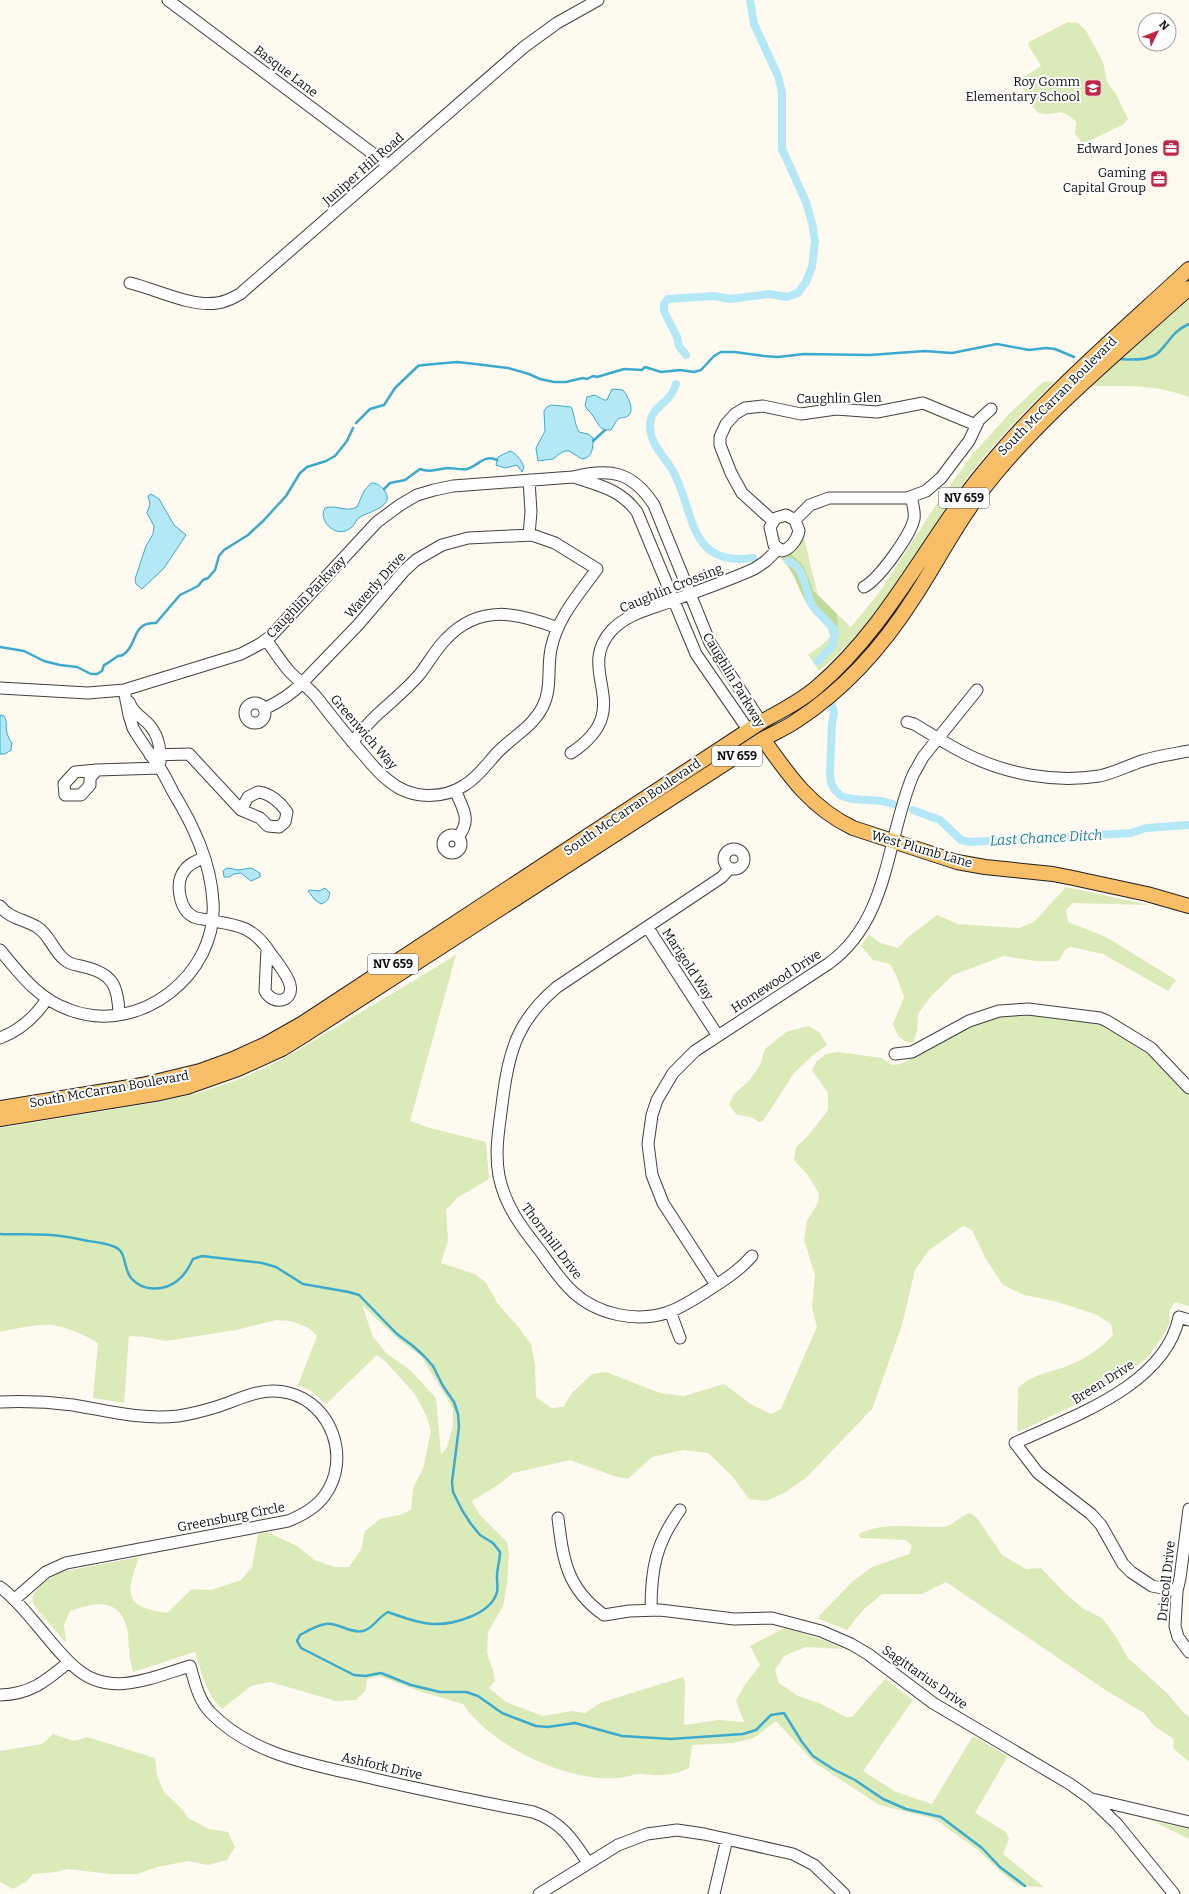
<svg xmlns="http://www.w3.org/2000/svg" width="1189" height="1894" font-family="Bitter,serif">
<rect width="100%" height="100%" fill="#fffaf0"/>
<!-- green -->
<path fill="#daeab9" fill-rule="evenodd" d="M1068 22 1078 23 1086 31 1103 62 1107 82 1116 94 1128 119 1124 124 1085 143 1081 142 1075 134 1076 122C1059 104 1055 118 1039 113L1032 106 1020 82 1021 79 1041 66 1028 45 1029 42Z
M1189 299V397C1155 384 1127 386 1091 386Z
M1055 381C1020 416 986 451 957 492 915 553 878 624 819 671L808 655C823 645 840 633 837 614L851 627 879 593 932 511 972 455 1009 414 1043 382Z
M803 534 818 595 789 552Z
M1066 887 1150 905 1073 903 1066 910 1068 922 1106 937 1176 980 1168 991 1103 954 1071 947 1066 949 1058 961H1036L1004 956 953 975 931 996 918 1014 917 1031 913 1042H906L898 1036 893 1024 904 997 896 975 890 964 873 960 861 946 869 934 880 943 898 948 907 938 937 915 958 924 1019 928 1034 922Z
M456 955 410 1121 430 1128 486 1142 489 1179 457 1198 446 1210 448 1241 441 1263 475 1274 486 1283 498 1304 515 1323 531 1344 535 1366 536 1397 551 1408 563 1407 572 1393 592 1374 606 1372 660 1393 684 1396 724 1384 752 1405 771 1414 781 1409 817 1327 812 1307 815 1275 804 1240 807 1221 818 1203 819 1193 807 1174 794 1160 796 1147 808 1136 828 1110V1093L812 1070 817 1061 826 1054 838 1052 882 1058 892 1065 901 1064 972 1025 989 1018 1023 1012 1093 1021 1110 1028 1146 1051 1189 1096V1306L1175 1302 1169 1312 1170 1322 1163 1336 1147 1358 1123 1377 1089 1398 1018 1432C1016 1417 1019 1403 1018 1388 1035 1372 1052 1373 1072 1364 1086 1358 1103 1347 1113 1335L1111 1324 1095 1314 1054 1301 1024 1295 1003 1285 986 1259 972 1230 963 1226 929 1250 915 1270 902 1325 872 1409 806 1478 784 1493 766 1501 749 1499 732 1476 708 1453 683 1450 652 1457 628 1479 614 1476 570 1460 513 1473 498 1485 472 1501 479 1514 507 1542 509 1554 507 1584 503 1606 488 1632 487 1653 493 1670 495 1681 489 1688 506 1702 543 1716 572 1711 585 1713 600 1703 683 1677 685 1683 684 1725 719 1720 744 1722 736 1701 744 1686 760 1665 750 1646 784 1628 824 1640 843 1649 806 1647 784 1656 775 1670 779 1683 798 1696 819 1703 846 1717H852L885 1679 913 1700 863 1771 896 1792 932 1804 973 1736 1008 1756 975 1813 1006 1832 1009 1839 1003 1854 1044 1887 1019 1886 1003 1874 978 1850 935 1819 879 1805 814 1762 776 1721 754 1738 733 1743 692 1745 689 1768C679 1773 665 1776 653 1775 648 1775 643 1773 638 1774 631 1775 624 1778 617 1778 567 1782 491 1746 463 1704L419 1691 379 1676 367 1679 365 1691 356 1700 336 1701 270 1682 251 1686 222 1709C206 1693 202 1674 195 1652L133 1672C132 1665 129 1657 129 1650 128 1643 129 1635 127 1628 119 1597 94 1602 70 1611L64 1625 66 1643 33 1604C29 1589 50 1578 61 1572L139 1557C126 1594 123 1607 167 1613L192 1589 211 1590 241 1580 252 1567 258 1534 267 1532 297 1546 314 1560 335 1567H349L361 1550 365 1531 380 1519 399 1515 411 1510 413 1488 423 1469 431 1431 426 1415 415 1394 385 1361 377 1355 326 1404 311 1391 298 1385 317 1336 309 1328 291 1321 276 1320 236 1330 166 1341 145 1337 129 1336 124 1403 93 1398 98 1343C85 1335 67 1327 52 1325 35 1324 16 1329 0 1332V1128L158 1102 198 1093 237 1080 265 1068 293 1053ZM362 1305 398 1339 421 1356 448 1400 453 1410V1425L447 1447 441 1455 436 1398 410 1370 387 1354 373 1337Z
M808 1026 819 1032 827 1045 813 1055 794 1073 763 1121 759 1122 751 1117 737 1115 729 1105 734 1094 749 1081 760 1065 765 1049 786 1032Z
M970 1513 977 1518 1002 1555 1026 1569 1041 1568 1064 1592 1082 1608 1102 1618 1116 1637 1128 1658 1167 1693 1182 1711 1189 1717V1762L1173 1748 1174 1739 1154 1726 1144 1713 1107 1691 946 1582 922 1594H882L863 1610 847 1630 819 1619V1616L853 1581 872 1567 909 1554 912 1546 906 1540 860 1538 859 1534C884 1521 916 1528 943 1527 951 1527 961 1515 970 1513Z
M53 1734 74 1741 87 1737 155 1758 157 1775 164 1792 183 1810 188 1818 209 1829 228 1832 235 1847 227 1860 208 1865 188 1861 157 1867 138 1874H110L68 1869 56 1872 33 1874 26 1882 13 1889 0 1882V1751L42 1744Z
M1152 1821 1189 1829V1839L1185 1837Z"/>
<!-- forest -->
<path fill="#c1da99" d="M789 552 803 565 814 591 837 614 838 622 837 629 830 635C828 621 818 618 810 608 798 592 797 575 782 559Z"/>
<!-- water -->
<path fill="#b5e8f6" stroke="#3caacd" d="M612 389 623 390C627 395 637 412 626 417 623 418 620 417 617 420L611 430C599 431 599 424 593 416 591 412 587 410 585 406L587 397 595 395 604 400H607Z
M551 405 571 407C575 415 574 423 579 432L588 434 593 438C593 447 593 458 582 459L569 451H565L559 454 553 459 538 461 536 448 545 431 544 411 547 407Z
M510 451C517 454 521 460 524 467L522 472 517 465 505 468 496 465 498 457Z
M371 483C377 483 380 485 384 490 397 506 368 512 360 517 356 519 355 524 352 527 343 535 332 532 326 523 323 518 322 513 325 508 336 504 346 513 357 507L364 491Z
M151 494 159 499 174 525 186 535 164 568 142 589 136 584 135 579 146 546 153 534 154 526 147 513 150 504 148 496Z
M0 715 4 716C8 723 5 727 7 733 8 737 10 740 12 743L11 750 5 754H0Z
M227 868 239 870 251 868 260 873V877L251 881 241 873 234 874 229 877H224L223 871Z
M325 888 330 893C329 899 327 902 321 904L315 900 308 891 310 890 319 891Z"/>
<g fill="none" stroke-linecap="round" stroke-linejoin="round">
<!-- stream -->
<path stroke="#3caacd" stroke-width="2.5" d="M1120 359C1132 360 1150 361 1159 352 1171 340 1172 332 1189 324
M356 423 370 409 384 405 395 388 418 366 423 365 457 362 475 364 508 368 529 374 540 379 554 382H566L583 378 587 379 593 376 597 377 624 369 642 370 645 367 661 372 680 370 694 372 701 370 714 356 721 352H735L764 356 778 357 804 354 870 355 925 351 952 353 997 344 1029 350 1046 348 1055 349 1074 357
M593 441 605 430
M384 489 390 483 405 480 420 469C430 473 438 469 448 468 454 468 460 470 467 469 478 466 484 454 497 460
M0 647 24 651 44 661 60 665 77 667 91 674H97L102 671 104 665C109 663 113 659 118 656 120 656 122 656 124 654 138 645 131 622 156 623L180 595 198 586 203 580 208 578 215 570 219 556 224 550 248 535 264 520 286 496 300 473 307 467 326 461 335 456 347 441 353 428
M0 1234C20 1235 41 1233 61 1236 70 1237 79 1239 88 1241 97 1242 106 1243 115 1247 127 1252 123 1268 131 1278 142 1291 163 1292 177 1281 185 1275 189 1267 193 1259L202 1256 262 1263 276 1267 303 1284 349 1292 359 1295 397 1334 413 1346 424 1356 433 1366 443 1386 454 1402 458 1414 459 1427 452 1482 453 1492 462 1510 471 1524 480 1535 493 1543 500 1552C500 1561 497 1568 497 1577 497 1582 498 1587 497 1592 491 1615 452 1625 432 1624 416 1623 402 1617 388 1612 378 1617 374 1628 363 1631 350 1634 338 1622 326 1624 317 1625 307 1631 300 1635L297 1641 301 1648 354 1675 365 1676 381 1673 411 1685 440 1692H466L478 1696 502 1713 536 1726 548 1727 575 1723 622 1736 671 1739 743 1734 756 1730 771 1715 784 1713 802 1742 813 1756 833 1769 855 1780 883 1799 906 1809 941 1817 982 1848 1000 1867 1025 1886"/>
<!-- canal -->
<path stroke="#b5e8f6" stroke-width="8" d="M686 355 679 346 677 337 664 311V304L668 299 714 296 730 299 770 294 787 297 798 293 806 282 812 267 815 241 812 223 806 202 782 149V92L778 76 754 24 750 0
M676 384C670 405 651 405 650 425 649 445 666 457 674 473 695 513 688 567 753 558
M788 561C805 567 805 590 811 603 817 615 829 620 835 632L833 645 818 661
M832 706 834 713 832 724 830 772 831 783 835 790 841 796 852 799 882 801 893 804
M913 810 940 820 961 840 969 842 1131 833 1146 828 1189 825"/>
<defs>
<path id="minor" d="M168 0 388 165
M130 283C156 289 190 307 217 303 226 302 233 298 240 294L524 47 557 23 598 0
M574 477C600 486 620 489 637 512L696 654 749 731
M529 480 531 512 529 535
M786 515 795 520 799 531C797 540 790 549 782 551L774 545 770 527 776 518Z
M795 520 810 505 829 498H907L926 491 941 478 969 441 979 420 991 409
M773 521 742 493 731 473 720 445V437L726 424 735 414 745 408 763 406 801 414 836 409 877 412 923 403 976 425
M864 587C879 579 910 536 914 519 915 512 913 504 911 497
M0 688 88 693 124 690 241 654 260 644 271 636 377 522 400 505 417 495 434 490 453 486 573 477C610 468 632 471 654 505L710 643 761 722
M129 702C132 710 137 714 143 719 157 730 161 744 160 762
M245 713a10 10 0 1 1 20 0a10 10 0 1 1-20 0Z
M264 709C279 702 291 695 302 683L358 625 404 571 416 560 442 545 468 538 532 535 555 543 597 569C579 594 557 618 551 649 547 668 552 688 543 706 533 727 512 737 497 753 487 764 478 777 465 785 442 800 410 799 389 781 378 773 370 762 362 753 346 735 332 717 318 699 310 688 298 681 289 671 281 662 274 650 266 640
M907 722 914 724C931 734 948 745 966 754 1006 774 1054 783 1099 776 1114 773 1127 766 1142 761 1157 756 1173 754 1189 751
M352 742C361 732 369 722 379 713 392 701 407 689 419 675 428 664 435 650 446 639 480 603 518 613 558 628
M571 753C639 708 573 672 612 630 626 615 647 610 666 603 695 592 725 582 754 569L766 561 778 549
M150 755 189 754 241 810
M97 770 90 778V785L81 795H65L64 784 75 772Z
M97 770 160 768
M455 790C463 809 472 820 458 837
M258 792C270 793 281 803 287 812L285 822 279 827 268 826 260 818 241 810 248 797Z
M443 844a9 9 0 1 1 18 0a9 9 0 1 1-18 0Z
M724 859a10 10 0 1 1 20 0a10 10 0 1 1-20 0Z
M204 857C197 861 188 864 184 871 175 883 179 910 194 917 198 919 204 919 208 920 235 925 250 925 267 948
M729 869 722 877 557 987C519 1019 509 1049 503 1097 500 1123 494 1150 499 1176 505 1206 522 1228 541 1252 551 1266 560 1280 573 1292 598 1315 637 1323 669 1312 682 1307 693 1300 704 1293 721 1282 738 1272 752 1256
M0 906C10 919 24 919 37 927 50 935 53 951 65 960 70 965 78 965 85 967 113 974 118 986 119 1014
M648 928 718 1036
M267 948C273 958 288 974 290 985 294 1002 273 1006 265 991Z
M0 950C20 974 38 999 70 1010 139 1036 218 975 213 902 211 862 193 825 173 792 169 784 165 776 160 768 151 755 141 742 133 728L129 715 124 690
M0 1038C21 1030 35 1017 47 999
M895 1054 912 1052 969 1021 999 1011 1028 1009 1100 1018 1107 1021 1151 1048 1189 1088
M716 1285 663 1203 652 1175 648 1144 652 1115 657 1100 673 1073 695 1051 828 964C890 920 886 839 913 775L923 757 977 690
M670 1311 680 1338
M0 1402C24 1401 49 1402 73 1405 108 1411 142 1420 178 1416 191 1414 203 1411 216 1407 241 1399 262 1386 289 1393 332 1404 351 1459 325 1495 316 1508 303 1515 288 1521L66 1563 46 1572 15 1599
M1189 1509 1180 1578 1177 1591 1175 1626 1178 1637 1189 1652
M558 1518C563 1560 567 1589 604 1615L629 1611 660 1610 734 1619 772 1618 821 1631 851 1644 868 1654 933 1703 1070 1784 1091 1799 1117 1824 1174 1894
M0 1587C14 1597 25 1611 36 1624 49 1639 62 1657 77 1669 111 1698 153 1677 190 1666 195 1682 198 1700 211 1713 254 1757 317 1765 375 1779 427 1791 480 1802 533 1812 560 1821 573 1839 588 1863
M1177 1591 1152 1586 1131 1572 1123 1564 1101 1525 1091 1514 1038 1473 1015 1443C1071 1417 1165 1386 1179 1317L1189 1320
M651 1609C651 1569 656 1543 680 1510
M0 1695C31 1694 46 1681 69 1662
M1092 1799 1189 1822
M539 1894 618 1845 647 1834 677 1830 704 1834 793 1854 814 1865 844 1894
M714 1894 727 1839"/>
<path id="major" d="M763 739C789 776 811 808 853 828L957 862 985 867 1053 874 1073 878 1147 894 1189 906
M0 1108 142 1085 200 1071 233 1059 266 1044 303 1023 761 722C781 711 801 701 817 687 890 625 927 539 987 468 1047 395 1120 333 1189 269
M0 1119 160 1093 187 1087 238 1069 282 1049 306 1034 763 739C774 733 786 728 796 721 844 690 884 645 915 596 940 557 962 514 992 478 1048 409 1123 348 1189 288"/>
</defs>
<!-- minor casing -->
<use href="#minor" stroke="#414141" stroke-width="13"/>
<!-- major casing -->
<use href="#major" stroke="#1f1f1f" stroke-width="16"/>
<!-- minor -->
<use href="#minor" stroke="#fff" stroke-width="11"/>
<!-- major -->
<use href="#major" stroke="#f8be67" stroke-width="14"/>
</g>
<!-- icons -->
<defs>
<symbol id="school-square" viewBox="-11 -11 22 22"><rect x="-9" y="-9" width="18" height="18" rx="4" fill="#bf2645" stroke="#fff"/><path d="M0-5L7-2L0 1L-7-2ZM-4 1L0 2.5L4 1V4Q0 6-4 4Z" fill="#fff"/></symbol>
<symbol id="office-square" viewBox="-11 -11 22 22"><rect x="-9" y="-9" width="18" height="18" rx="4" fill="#bf2645" stroke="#fff"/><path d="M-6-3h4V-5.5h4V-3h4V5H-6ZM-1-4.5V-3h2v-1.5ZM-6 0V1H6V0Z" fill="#fff"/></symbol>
</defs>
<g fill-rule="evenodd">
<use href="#school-square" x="1083" y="78" width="20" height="20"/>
<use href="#office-square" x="1161" y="138" width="20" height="20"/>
<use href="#office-square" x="1149" y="169" width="20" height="20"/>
</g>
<g text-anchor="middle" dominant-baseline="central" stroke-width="4" stroke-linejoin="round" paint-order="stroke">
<!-- shield labels -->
<g fill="#fff" stroke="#565656" stroke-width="1">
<rect x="939" y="488" width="50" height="20" rx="3"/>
<rect x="712" y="746" width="50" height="20" rx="3"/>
<rect x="368" y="954" width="50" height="20" rx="3"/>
</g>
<g font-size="12" font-weight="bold" fill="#0e0e0e">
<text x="964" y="498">NV 659</text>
<text x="737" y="756">NV 659</text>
<text x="393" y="964">NV 659</text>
</g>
<!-- street labels -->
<g font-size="13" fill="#0e0e0e" stroke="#fff">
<text transform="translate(286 71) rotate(37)">Basque Lane</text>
<text transform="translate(363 169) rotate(-41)">Juniper Hill Road</text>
<text transform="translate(1057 396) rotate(-45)">South McCarran Boulevard</text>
<text transform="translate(839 398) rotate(-1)">Caughlin Glen</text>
<text transform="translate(375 585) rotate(-48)">Waverly Drive</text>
<text transform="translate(671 588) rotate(-22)">Caughlin Crossing</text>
<text transform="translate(306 597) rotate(-46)">Caughlin Parkway</text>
<text transform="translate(734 680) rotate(59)">Caughlin Parkway</text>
<text transform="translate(364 732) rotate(49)">Greenwich Way</text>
<text transform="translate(632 807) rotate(-34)">South McCarran Boulevard</text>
<text transform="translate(922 849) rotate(16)">West Plumb Lane</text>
<text transform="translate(688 964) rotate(57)">Marigold Way</text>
<text transform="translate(776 981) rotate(-33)">Homewood Drive</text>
<text transform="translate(109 1089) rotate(-10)">South McCarran Boulevard</text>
<text transform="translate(552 1241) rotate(53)">Thornhill Drive</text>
<text transform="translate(1103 1382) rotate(-32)">Breen Drive</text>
<text transform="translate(231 1517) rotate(-11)">Greensburg Circle</text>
<text transform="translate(1166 1581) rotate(-84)">Driscoll Drive</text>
<text transform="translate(925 1677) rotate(35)">Sagittarius Drive</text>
<text transform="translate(382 1766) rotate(13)">Ashfork Drive</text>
</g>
<!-- poi labels -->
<g font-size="13" fill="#0e0e0e" stroke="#fff" text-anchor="end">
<text x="1080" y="81">Roy Gomm<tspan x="1080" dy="15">Elementary School</tspan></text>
<text x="1158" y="148">Edward Jones</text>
<text x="1146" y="172">Gaming<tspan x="1146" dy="15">Capital Group</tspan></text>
</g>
<!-- water labels -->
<g font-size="14" font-style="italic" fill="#177aa1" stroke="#fff">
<text transform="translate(1046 838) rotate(-3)">Last Chance Ditch</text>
</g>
</g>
<!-- north arrow -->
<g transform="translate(1157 32) rotate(47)"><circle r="19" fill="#ffffff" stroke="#9f9f9f"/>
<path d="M0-3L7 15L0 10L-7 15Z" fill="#bf2645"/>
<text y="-6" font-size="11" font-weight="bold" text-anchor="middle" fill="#0e0e0e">N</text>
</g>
</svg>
